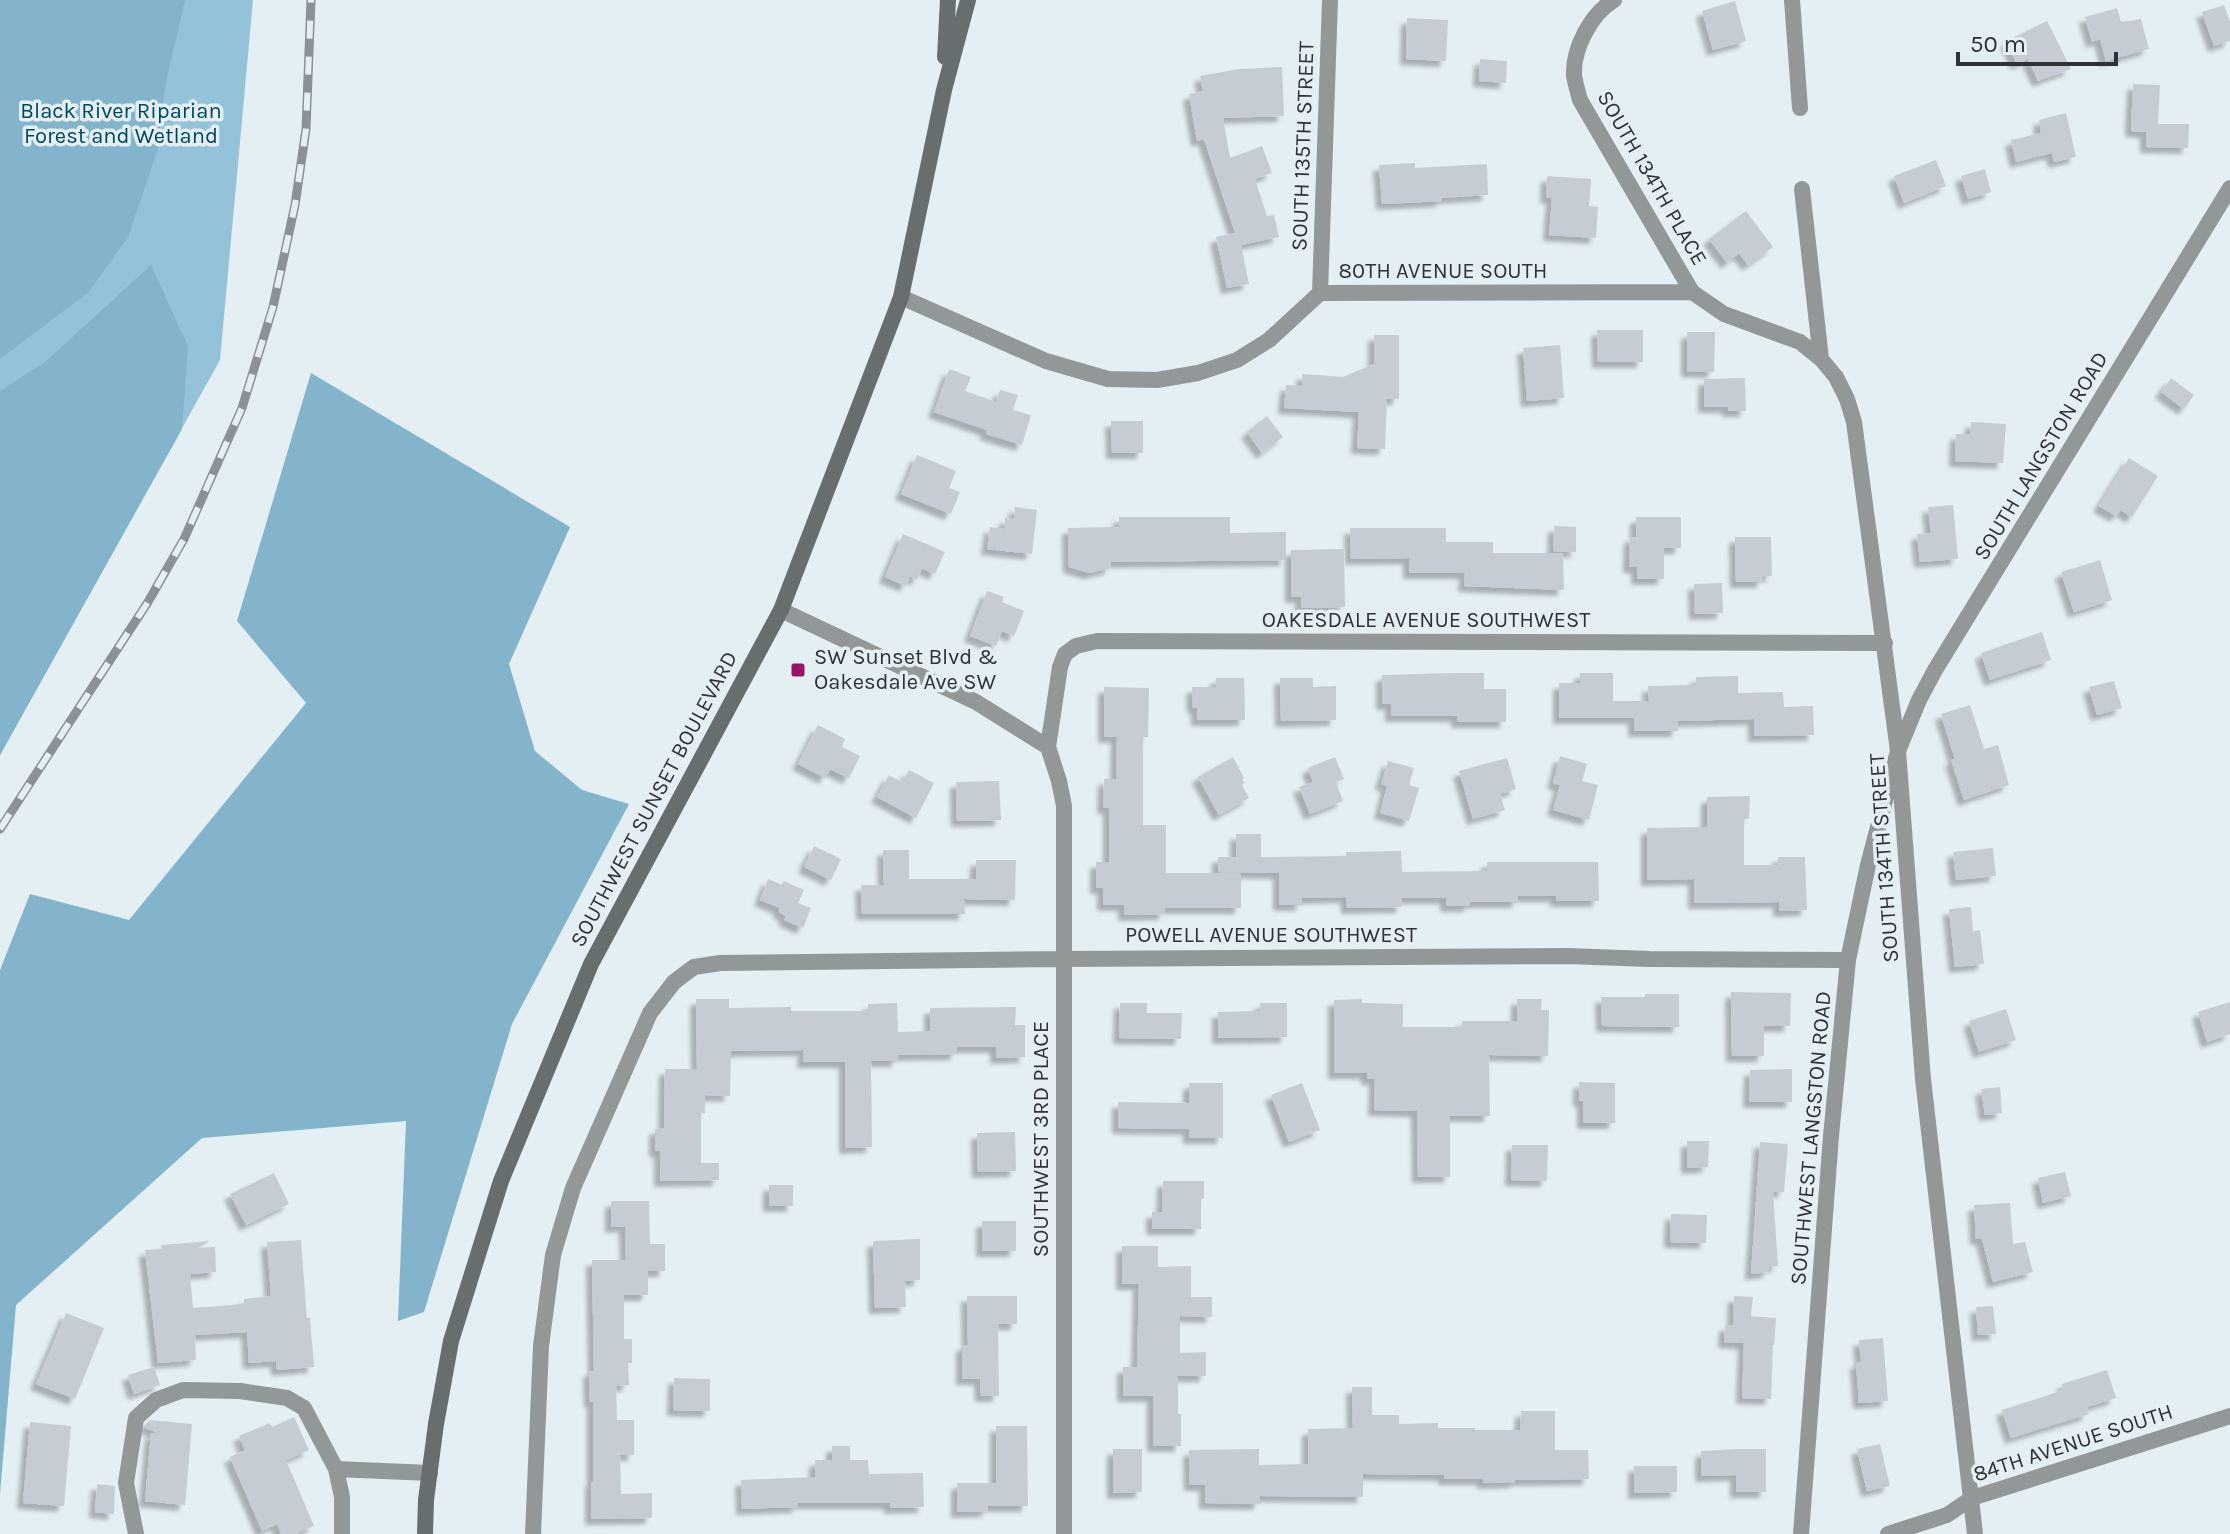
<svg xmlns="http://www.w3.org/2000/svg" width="2230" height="1534" font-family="Karla,sans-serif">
<defs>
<filter id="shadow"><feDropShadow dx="-6" dy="6" stdDeviation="2" flood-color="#0004"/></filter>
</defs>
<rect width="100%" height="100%" fill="#e4eff4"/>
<!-- green -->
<path fill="#94c3d9" d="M0 0H253L220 360 0 755Z"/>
<!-- forest -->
<path fill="#83b4cb" d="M0 0H185L165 87 158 149 128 237 89 292 0 359Z
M151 265 188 346 182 429 0 755V391L45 362Z
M311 373 570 527 509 664 535 751 582 790 629 804 512 1024 424 1312 398 1321 406 1121 202 1138 16 1305 0 1494V970L30 894 129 920 306 703 237 621Z"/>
<!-- building -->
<path fill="#c5ccd4" filter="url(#shadow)" d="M1735 1 1746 41 1713 50 1702 11Z
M2224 5 2230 22V41L2214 46 2202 12Z
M2117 8 2121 22 2141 19 2149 49 2106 61 2100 39 2092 42 2085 17Z
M1407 18 1448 20 1446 61 1406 59Z
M2047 21 2071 69 2038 81 2028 59 2017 64 2006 41Z
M1480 59 1507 61 1506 83 1479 81Z
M1282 67 1284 116 1223 118 1230 158 1262 146 1272 173 1255 179 1267 216 1274 215 1279 237 1241 245 1249 284 1227 288 1216 237 1235 233 1204 139 1197 141 1189 94 1203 91 1200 76 1239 69Z
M2133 84 2160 85 2158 124H2189L2188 148 2146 147V132L2131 131Z
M2066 113 2076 157 2054 162 2052 153 2016 162 2011 140 2041 133 2039 120Z
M1936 160 1946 186 1904 203 1894 176Z
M1415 163V168L1487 164 1488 195 1442 198V201L1382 204 1379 165Z
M1985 169 1991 192 1968 199 1961 176Z
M1547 176 1591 179 1589 206 1598 207 1596 238 1549 235 1552 198 1546 197Z
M1746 211 1773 247 1748 265 1739 253 1727 263 1709 239Z
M1597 330H1643V362H1598Z
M1687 332H1715L1714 372 1687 371Z
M1374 335H1399V399H1387L1385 449 1357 448 1359 412 1284 408 1286 385 1302 386V374L1343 377 1374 364Z
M1560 345 1564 398 1527 401 1523 348Z
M949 369 971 377 965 391 996 402 1000 390 1018 395 1013 410 1031 415 1022 445 986 434 987 430 934 412Z
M1745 378 1746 411H1728V407H1704V379Z
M2171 378 2194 395 2184 409 2161 392Z
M1267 416 1283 437 1262 453 1247 432Z
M1111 421H1143V453H1112Z
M1971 422 2006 424 2003 463 1955 461 1956 434H1970Z
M917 455 956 471 949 488 960 492 951 514 901 494Z
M2129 458 2158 476 2132 517 2121 510 2116 516 2099 506Z
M1953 505 1958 559 1920 562 1917 534 1931 533 1928 507Z
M1015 507 1037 510 1032 554 987 549 990 527 1004 529 1005 518 1014 519Z
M1119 517H1230V533L1286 532V560L1111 562V568L1089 573 1069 567 1068 528 1119 527Z
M1636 517H1681V548H1664V579H1637V567H1629L1630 537H1636Z
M1554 526 1576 527V552L1553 551Z
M1350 528H1446V542H1493V553H1563L1564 590 1464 586 1465 573H1409V558L1351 559Z
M903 534 945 552 935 574 922 568 917 580 910 576 906 586 885 577Z
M1735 537H1771L1772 576H1763V582H1736Z
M1344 549 1345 607 1301 608V597H1291V550Z
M2100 560 2112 600 2074 612 2061 572Z
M1722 583 1723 613 1695 614 1694 584Z
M987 591 1004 597 1002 602 1024 611 1014 636 1002 631 996 646 970 636Z
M2042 632 2051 660 1990 680 1981 653Z
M1456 673H1484V689H1506V722H1457V716H1391V704H1382V675Z
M1580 673H1613V701H1649L1648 686 1696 685V677L1738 676V693L1783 692 1784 707 1813 706 1814 735 1754 736V719L1678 721V731H1634V718H1559V683H1580Z
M1216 678H1244L1245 720H1197V708H1193L1192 687H1216Z
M1280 678H1313V687L1336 686V720L1281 721Z
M2114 681 2122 708 2097 715 2089 687Z
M1104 687 1149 688 1148 737H1143V825H1166V873H1241V908H1165V914L1124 915V905H1103V888H1096V862H1109V808H1103L1104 779H1116L1117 737H1104Z
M1970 705 1984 749 1998 745 2009 785 1964 800 1951 760 1955 759 1941 714Z
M818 725 845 739 842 747 860 756 849 778 830 769 825 778 798 764Z
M1560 756 1587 764 1582 781 1598 785 1589 820 1553 810 1560 785 1553 783Z
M1233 757 1244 778 1242 779 1244 783 1242 785 1249 798 1219 815 1198 777Z
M1335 757 1344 779 1336 782 1343 801 1310 814 1299 787 1313 782 1308 768Z
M1507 758 1516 789 1500 794 1505 810 1473 819 1459 771Z
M1388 761 1414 768 1409 785 1419 788 1409 821 1380 813 1387 786 1381 784Z
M909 770 934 783 916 818 877 797 889 775 902 782Z
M999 781 1001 820 957 821 956 782Z
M1750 796 1749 819H1744V865H1778V857H1805L1807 910 1779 911V902L1694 903V879L1647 880V828L1707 827V797Z
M1236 834H1261V857L1346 856V852L1401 851 1402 872 1487 871V862H1598L1599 901H1556V896H1518V902H1470V906H1446V898H1402V907L1347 908 1346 897 1302 898V905H1279V873L1218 872V857H1236Z
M814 846 841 859 831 880 804 867Z
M1993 848 1996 876 1956 880 1953 852Z
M883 850H909V879H976V860H1016L1015 900 964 899 965 914H862L861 885H884Z
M768 879 782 885 784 881 804 890 798 903 811 908 803 928 784 920 786 916 779 912 780 908 760 900Z
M1971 907 1973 931 1980 930 1984 964 1955 967 1949 909Z
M1731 992 1791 993 1790 1026H1764V1056H1732Z
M1645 994H1679V1027L1602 1026 1601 997H1645Z
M696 999H729V1008L791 1007V1011H868V1004L897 1003 898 1032 930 1031V1008L1016 1007 1015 1025H1025V1057L996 1058V1047H957V1054L898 1055V1061H871L872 1147 845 1148V1062H803L804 1050 731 1051 730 1096 705 1095V1113H701V1163H719V1180L660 1181V1151H655V1129L664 1128 665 1069H697Z
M1362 999V1003L1403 1004V1027H1462V1021H1517V999H1542L1541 1010H1549L1548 1056 1489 1055 1490 1116H1450V1177H1418L1417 1111 1374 1110 1375 1079H1367V1073H1334V1000Z
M2230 1002V1034L2207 1042 2198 1012Z
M1120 1003H1147V1013H1182L1181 1039 1119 1038Z
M1260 1003H1287V1037L1218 1038V1012L1260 1011Z
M2006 1009 2016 1040 1979 1052 1969 1021Z
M1792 1069V1102H1749L1750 1070Z
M1579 1082 1615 1083V1123H1583V1101H1579Z
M1189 1083H1223V1138H1189V1129L1118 1128V1102L1189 1103Z
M1302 1083 1320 1130 1289 1142 1271 1095Z
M2000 1087 2002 1113 1985 1115 1981 1089Z
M1015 1132 1016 1171 978 1172 977 1133Z
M1687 1141H1709L1708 1167 1687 1168Z
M1760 1142 1788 1144 1784 1192H1773L1778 1266 1769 1267V1272L1751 1274Z
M1512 1145H1548L1547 1181 1511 1180Z
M2065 1172 2071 1196 2043 1203 2038 1178Z
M274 1173 289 1204 246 1225 230 1194Z
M1163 1181H1204V1199H1201V1229H1152V1212H1162Z
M769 1185H793V1206H769Z
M611 1201H649L650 1244H665V1271H648V1295H624V1339H632V1363H628L629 1385 616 1386 617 1420H634V1455H620L621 1494 652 1493V1518L591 1519V1481H593V1402H590L589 1371H594L592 1260H626L625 1226 611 1227Z
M2010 1203 2013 1244 2025 1242 2033 1272 1993 1282 1982 1239H1976L1974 1205Z
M1671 1214 1707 1215 1706 1243 1670 1242Z
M982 1221H1016V1251H982Z
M920 1239V1280L905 1281 906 1307 875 1308 873 1241Z
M301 1240 307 1318H310L314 1367 277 1370 276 1361 249 1363 247 1332 195 1335 196 1360 158 1363 145 1250 162 1249 161 1245 210 1241 198 1248 215 1247 216 1272 190 1274 193 1308 244 1304V1299L271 1296 267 1242Z
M1122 1246H1158V1267L1191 1266V1297H1212V1317L1180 1316V1353L1206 1352V1376H1178V1414H1181V1446H1153V1396H1123V1367H1137L1139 1284H1122Z
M967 1296H1017V1324H998L999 1396H981L980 1379H962V1345H968Z
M1734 1296 1753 1297 1751 1316 1776 1318 1774 1345H1773L1771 1399 1742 1398 1744 1343 1724 1342 1725 1325H1733Z
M1993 1306 1996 1334 1978 1335 1976 1307Z
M66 1313 104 1328 75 1399 36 1384Z
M1883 1338 1888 1401 1859 1403 1856 1363 1861 1362 1859 1340Z
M154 1367 160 1385 134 1394 128 1375Z
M2107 1370 2116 1398 2087 1407 2089 1414 2011 1438 2002 1410 2064 1390 2062 1384Z
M674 1378 710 1379V1411L673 1410Z
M1352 1387H1372V1415H1399V1424L1438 1423V1428H1475V1430H1520L1521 1411H1555V1450H1588L1589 1479 1515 1480V1482L1483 1483V1479H1444V1475L1363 1474V1497L1260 1496V1504L1205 1503V1485H1190L1189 1450 1259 1449V1465L1308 1464V1429L1353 1428Z
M294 1417 309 1450 286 1460 314 1526 295 1534H281L277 1524 262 1531 230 1457 245 1450 239 1436 270 1423 272 1427Z
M150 1420 192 1424 185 1505 145 1501 151 1433 160 1434 146 1428V1424Z
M30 1422 71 1426 64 1506 23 1503Z
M996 1426H1027L1028 1506H988V1511L957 1512V1483H996Z
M1880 1444 1890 1486 1867 1491 1857 1449Z
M832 1446H850V1460H868L869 1474 923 1473 924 1507 890 1508V1503H798V1507L742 1509 741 1480 815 1477V1460H832Z
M1113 1449H1142V1492L1113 1493Z
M1736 1449H1766V1492H1736V1475L1701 1476V1451Z
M1634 1466H1677V1492L1634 1493Z
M97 1484 115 1486 114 1514 95 1512Z"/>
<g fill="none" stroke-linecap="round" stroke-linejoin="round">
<!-- street -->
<path stroke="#929797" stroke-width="16" d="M1614 0C1591 14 1573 48 1574 75 1575 83 1578 92 1580 100L1692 292 1724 314 1800 342 1821 359 1836 377 1847 399 1854 422 1898 751 1923 1079 1975 1534
M1792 0 1800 108
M1802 189 1821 359
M1320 293 1330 0
M901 297 1046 361 1108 379 1157 380 1198 373 1237 360 1269 340 1320 293 1692 292
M781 610 976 702 1048 747
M336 1469 430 1473
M136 1534 126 1483 136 1418 156 1400 183 1390 240 1391 287 1398 304 1408 336 1469 342 1497V1534
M533 1534 541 1346 553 1255 573 1188 650 1013 674 982 694 967 720 963 1063 959 1567 956 1649 959 1848 960
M1064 1534V806L1059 781 1048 747 1060 667 1065 654 1076 646 1097 641 1885 643
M1801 1534 1831 1136 1848 960 1868 865 1898 751 1919 700 1935 670 2230 188
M1888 1534 1947 1515 1972 1498 2230 1416"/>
<!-- secondary -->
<path stroke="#676e6f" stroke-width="16" d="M945 57 948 0
M425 1534 426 1500 436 1424 451 1341 501 1181 591 964 781 610 901 297 944 90 968 0"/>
<defs>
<path id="rail" d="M0 829 148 602 184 539 242 408 273 307 295 205 306 129 311 0"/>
</defs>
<!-- rail casing -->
<use href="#rail" stroke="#8a9295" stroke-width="9"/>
<!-- rail -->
<use href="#rail" stroke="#e4eff4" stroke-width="6" stroke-dasharray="18" stroke-linecap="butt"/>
</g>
<!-- markers -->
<rect fill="#991367" stroke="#e4eff4" stroke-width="3" x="790" y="662" width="16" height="16" rx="4"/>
<g text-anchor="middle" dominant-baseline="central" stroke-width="7" stroke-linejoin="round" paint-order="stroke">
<!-- park labels -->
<g font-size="22" fill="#00475e" stroke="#e4eff4">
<text x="121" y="111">Black River Riparian<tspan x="121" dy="25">Forest and Wetland</tspan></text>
</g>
<!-- street labels -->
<g font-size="22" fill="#2f3335" stroke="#e4eff4">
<text transform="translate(1303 146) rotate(-88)">SOUTH 135TH STREET</text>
<text transform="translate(1652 178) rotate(60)">SOUTH 134TH PLACE</text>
<text x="1443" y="271">80TH AVENUE SOUTH</text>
<text transform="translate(2041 456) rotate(-59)">SOUTH LANGSTON ROAD</text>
<text x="1426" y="620">OAKESDALE AVENUE SOUTHWEST</text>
<text transform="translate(654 799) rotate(-62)">SOUTHWEST SUNSET BOULEVARD</text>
<text transform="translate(1884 858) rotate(-94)">SOUTH 134TH STREET</text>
<text x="1271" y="935">POWELL AVENUE SOUTHWEST</text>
<text transform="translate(1811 1138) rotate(-85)">SOUTHWEST LANGSTON ROAD</text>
<text transform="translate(1041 1139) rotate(-90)">SOUTHWEST 3RD PLACE</text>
<text transform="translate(2073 1443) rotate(-18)">84TH AVENUE SOUTH</text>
</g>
<!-- poi labels -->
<g font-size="22" fill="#2f3335" stroke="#e4eff4" text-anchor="start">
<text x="814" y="657">SW Sunset Blvd &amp;<tspan x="814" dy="25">Oakesdale Ave SW</tspan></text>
</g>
</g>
<!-- scale -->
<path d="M1958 52v12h158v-12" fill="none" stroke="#2f3335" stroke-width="4"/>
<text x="1970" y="52" font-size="24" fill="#2f3335" stroke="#e4eff4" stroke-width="6" paint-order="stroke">50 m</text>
</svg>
